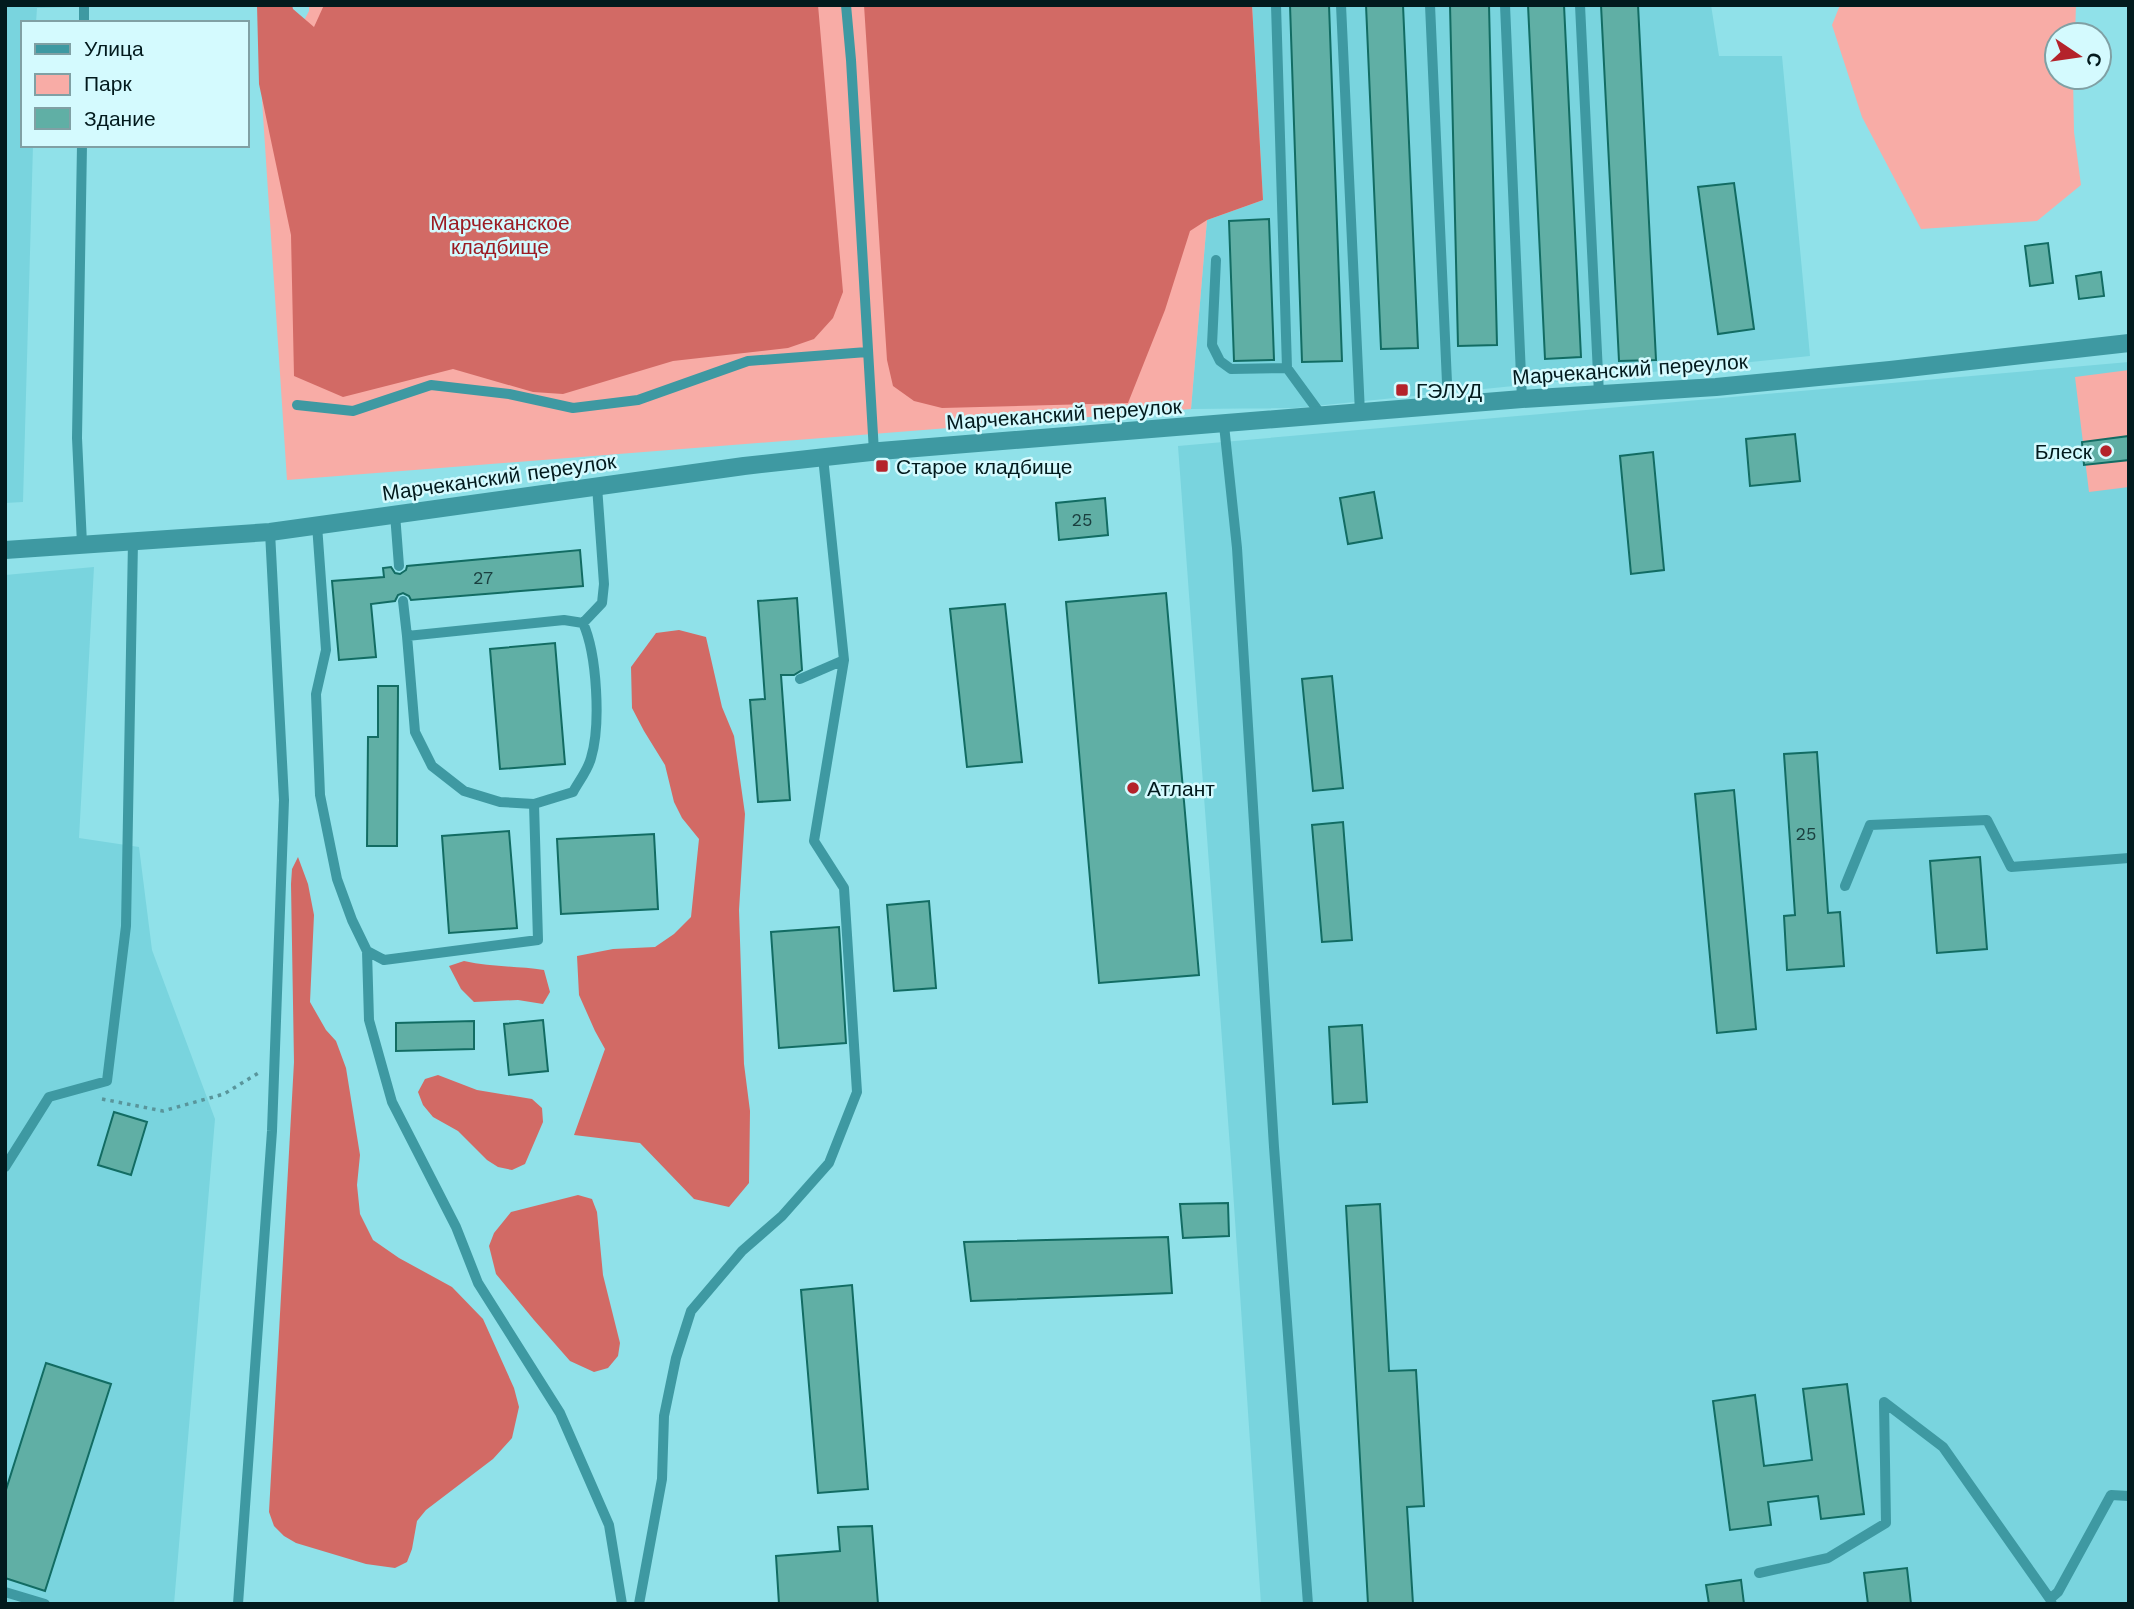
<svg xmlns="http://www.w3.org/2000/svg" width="2134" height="1609" font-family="'Work Sans',sans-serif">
<rect width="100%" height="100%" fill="#90e1e9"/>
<!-- built -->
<path fill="#79d4de" d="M5 5H136L37 8 36 23H23V145H33L23 502 5 503Z
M1252 5H1711L1719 56H1782L1810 356 1295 408 1191 409 1207 220 1263 200Z
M2129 362V1604H1261L1231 1161 1178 446Z
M94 567 79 838 139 847 152 950 215 1119 174 1604H5V575Z"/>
<!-- green -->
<path fill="#f8aca6" d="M309 5H1252L1263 200 1207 220 1191 409 287 480 262 100 309 11Z
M1840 5H2076L2075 35H2057V77H2073L2074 132 2081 185 2037 221 1921 229 1862 117 1832 25Z
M2129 370V487L2089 492 2075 377Z"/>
<!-- forest -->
<path fill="#d26a65" d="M257 5H292L293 9 314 27 324 5H818L843 292 833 318 814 339 788 348 673 361 563 394 533 392 453 369 343 397 294 376 291 235 259 84Z
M864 5H1252L1263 200 1207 220 1190 231 1165 310 1128 403 942 408 914 401 893 386 887 360Z
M679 630 706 637 722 707 734 736 745 814 739 910 744 1064 750 1111 749 1183 729 1207 694 1199 640 1143 574 1135 605 1049 595 1031 579 995 577 956 613 949 655 947 674 934 691 917 699 839 682 818 674 802 665 765 644 731 632 708 631 667 656 633Z
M298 857 308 884 314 915 310 1002 326 1030 336 1041 346 1068 360 1155 357 1185 360 1214 373 1240 399 1258 452 1287 483 1319 514 1388 519 1407 512 1438 493 1459 426 1510 417 1521 412 1549 407 1562 395 1568 366 1564 296 1543 284 1536 274 1526 269 1512 294 1062 291 884 292 869Z
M464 961C490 967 517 966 544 970L550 992 543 1004 518 1000 474 1002 461 989 449 966Z
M438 1075 477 1090 532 1099 542 1108 543 1122 525 1164 512 1170 498 1167 487 1160 458 1131 433 1117 423 1105 418 1092 425 1079Z
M578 1195 592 1199 597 1212 603 1275 620 1343 618 1356 608 1368 594 1372 570 1361 534 1320 496 1274 489 1246 494 1233 511 1212Z"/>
<!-- building -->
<path fill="#60afa5" stroke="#126c63" stroke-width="2" d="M1290 5H1329L1342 361 1302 362Z
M1366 5H1403L1418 348 1381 349Z
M1450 5H1489L1497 345 1458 346Z
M1528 5H1564L1581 357 1545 359Z
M1601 5H1638L1656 360 1619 361Z
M1734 183 1754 329 1718 334 1698 187Z
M1269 219 1274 360 1234 361 1229 221Z
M2048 243 2053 283 2030 286 2025 246Z
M2101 272 2104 296 2079 299 2076 276Z
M1795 434 1800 481 1750 486 1746 439Z
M2129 436V460L2084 465 2082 442Z
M1653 452 1664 570 1631 574 1620 456Z
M1374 492 1382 538 1348 544 1340 498Z
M1105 498 1108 535 1059 540 1056 503Z
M580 550 583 586 411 600 409 596 403 593 398 595 395 601 371 604 376 657 339 660 332 581 384 577 383 568 391 567 395 573 400 574 406 570 407 566Z
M1166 593 1199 975 1099 983 1066 602Z
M797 598 802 670 794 675H781L790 800 758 802 750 700 765 699 758 601Z
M1005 604 1022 762 967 767 950 609Z
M555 643 565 764 500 769 490 649Z
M1332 676 1343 788 1313 791 1302 679Z
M378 686H398L397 846H367L368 737H378Z
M1817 752 1828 913 1840 912 1844 966 1787 970 1784 916 1795 915 1784 754Z
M1734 790 1756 1029 1717 1033 1695 794Z
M1343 822 1352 940 1322 942 1312 825Z
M509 831 517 928 449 933 442 836Z
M654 834 658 909 561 914 557 839Z
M1980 857 1987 949 1937 953 1930 861Z
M929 901 936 988 894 991 887 905Z
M839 927 846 1043 779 1048 771 932Z
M543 1020 548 1071 509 1075 504 1024Z
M474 1021V1049L396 1051V1023Z
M1362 1025 1367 1102 1333 1104 1329 1027Z
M114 1112 147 1122 131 1175 98 1165Z
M1228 1203 1229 1236 1183 1238 1180 1204Z
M1380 1204 1389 1371 1416 1370 1424 1506 1407 1507 1413 1604H1368L1346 1206Z
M1168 1237 1172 1293 971 1301 964 1242Z
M852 1285 868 1489 818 1493 801 1290Z
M46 1363 111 1384 45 1591 5 1578V1493Z
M1847 1384 1864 1514 1821 1519 1818 1496 1768 1502 1771 1525 1730 1530 1713 1401 1755 1395 1764 1466 1812 1460 1803 1389Z
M872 1526 878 1604H779L776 1556 840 1551 838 1527Z
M1907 1568 1911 1604H1868L1864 1573Z
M1741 1580 1744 1604H1709L1706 1585Z"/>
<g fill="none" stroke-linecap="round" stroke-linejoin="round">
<!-- path -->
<path stroke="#59959b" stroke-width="3.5" stroke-dasharray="3.5 5" stroke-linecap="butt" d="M102 1099 163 1111 224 1094 260 1072"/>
<!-- service -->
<path stroke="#3e99a2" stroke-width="10" d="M846 5 851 60 874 452
M1276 5 1287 368 1322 416
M1341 5 1360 413
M1430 5 1448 405
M1505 5 1522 399
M1580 5 1599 394
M84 23V5
M82 145 77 438 82 544
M1216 260 1212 345 1220 361 1231 369 1287 368
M297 405 353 411 431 385 509 394 573 408 638 400 748 361 867 352
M1224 425 1237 548 1274 1147 1308 1604
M395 514 399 566
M317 525 326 650 316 694 320 795 337 879 352 920 367 951 384 960 538 940 534 804 573 792C579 781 588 770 591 758 601 725 597 654 583 623L564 620 407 636 415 732 432 766 464 791 500 802 534 804
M403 601 407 636
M583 623 602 603 604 584 597 486
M800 679 844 660 823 457
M1845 886 1870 825 1987 820 2011 867 2129 858
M367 951 369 1020 392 1102 456 1227 478 1283 560 1413 609 1525 622 1604
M5 1167 49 1097 107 1081 126 926 133 541
M1759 1573 1828 1558 1886 1523 1884 1402 1943 1447 2050 1599
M5 1592 45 1604
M238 1604 272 1131 284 800 270 532
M639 1604 662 1479 664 1416 676 1358 691 1311 742 1251 782 1216 829 1163 857 1092 844 888 814 841 844 660
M2052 1604 2050 1599 2058 1592 2111 1495 2129 1496"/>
<!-- minor -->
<path stroke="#3e99a2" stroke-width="18" d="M5 550 270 532 744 466 880 451 1522 399 1716 387 1890 370 2129 343"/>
</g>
<!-- markers -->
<g fill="#b4232b" stroke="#d4fafe" stroke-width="2.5">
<rect x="1395" y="383" width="14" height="14" rx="3.5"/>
<circle cx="2106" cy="451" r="7"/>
<rect x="875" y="459" width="14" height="14" rx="3.5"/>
<circle cx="1133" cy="788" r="7"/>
</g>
<g text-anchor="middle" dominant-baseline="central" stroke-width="5" stroke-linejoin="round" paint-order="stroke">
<!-- number labels -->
<g font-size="18" fill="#1a3f3f">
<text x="1082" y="519">25</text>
<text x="483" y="577">27</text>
<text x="1806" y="833">25</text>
</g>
<!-- park labels -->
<g font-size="21" fill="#9b1c23" stroke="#d4fafe">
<text x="500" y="222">Марчеканское<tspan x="500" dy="24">кладбище</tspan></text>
</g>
<!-- street labels -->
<g font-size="21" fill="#021a1d" stroke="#d4fafe">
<text transform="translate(1630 369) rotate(-4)">Марчеканский переулок</text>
<text transform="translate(1064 414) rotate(-4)">Марчеканский переулок</text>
<text transform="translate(499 477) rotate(-8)">Марчеканский переулок</text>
</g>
<!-- poi labels -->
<g font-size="21" fill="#021a1d" stroke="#d4fafe" text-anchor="start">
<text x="1416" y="390">ГЭЛУД</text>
<text x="2092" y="451" text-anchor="end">Блеск</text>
<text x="896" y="466">Старое кладбище</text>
<text x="1147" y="788">Атлант</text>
</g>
</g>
<!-- border -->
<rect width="2134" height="1609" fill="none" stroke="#021a1d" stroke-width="14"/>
<!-- legend -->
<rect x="21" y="21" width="228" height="126" fill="#d4fafe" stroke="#80a0a4" stroke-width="2"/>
<rect x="35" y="44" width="35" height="10" fill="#3e99a2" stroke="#80a0a4" stroke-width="2"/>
<text x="84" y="56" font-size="21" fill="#021a1d">Улица</text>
<rect x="35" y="74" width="35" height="21" fill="#f8aca6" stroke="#80a0a4" stroke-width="2"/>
<text x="84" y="91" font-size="21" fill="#021a1d">Парк</text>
<rect x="35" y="108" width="35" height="21" fill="#60afa5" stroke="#80a0a4" stroke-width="2"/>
<text x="84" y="126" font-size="21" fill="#021a1d">Здание</text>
<!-- north arrow -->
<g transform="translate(2078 56) rotate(103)"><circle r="33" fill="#d4fafe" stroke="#80a0a4" stroke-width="2"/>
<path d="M0-5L12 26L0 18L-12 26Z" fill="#b4232b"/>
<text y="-10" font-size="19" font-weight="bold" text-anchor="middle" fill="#021a1d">С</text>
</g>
</svg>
